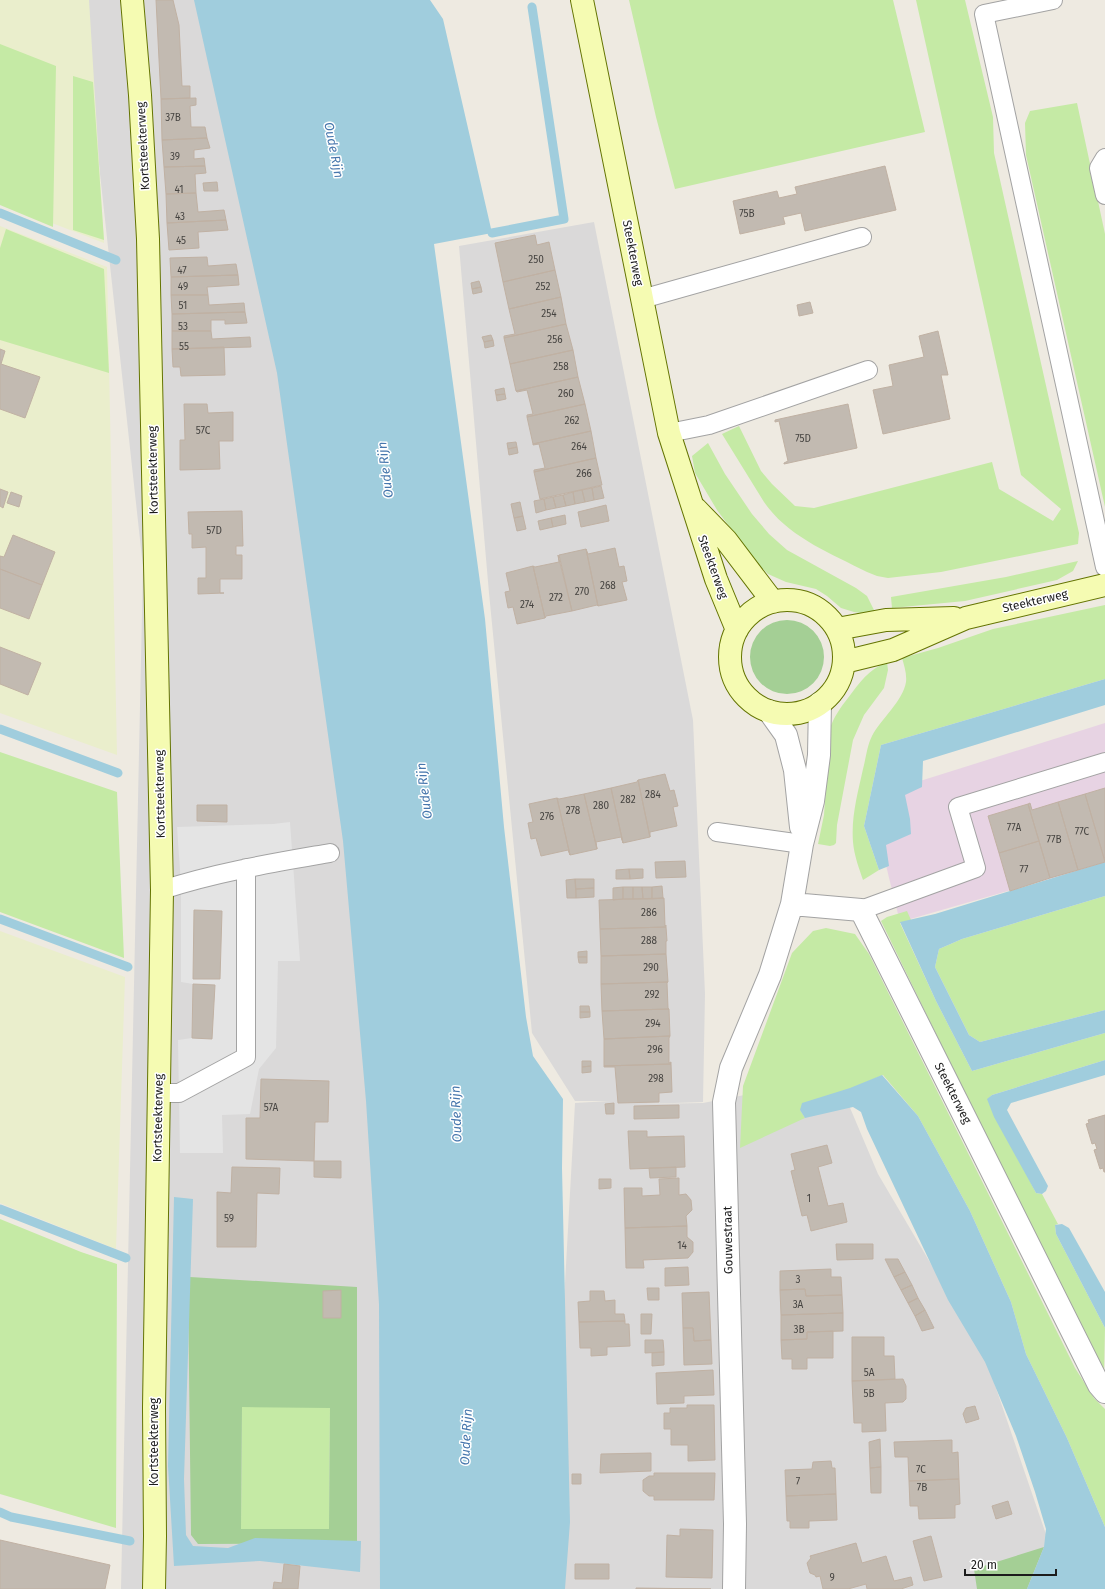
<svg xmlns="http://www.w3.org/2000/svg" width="1105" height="1589" font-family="'Fira Sans',sans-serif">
<rect width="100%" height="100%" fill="#eeeae1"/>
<!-- residential -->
<path fill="#dad9d9" d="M81 0H210L289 401 355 889 395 1460 391 1589H121L143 567Z
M594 222 693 720 705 994 703 1102 645 1104 703 1103 837 1077 878 1174 985 1356 1051 1549 1048 1589H548L575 1103 610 1101H575L532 1033 489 593 459 246Z"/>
<!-- industrial -->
<path fill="#e7d3e3" d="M1105 723V863L900 922 869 797Z"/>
<!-- farmland -->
<path fill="#eaeecc" d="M0 0H89L104 243 0 203Z
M0 226 107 267 117 755 0 713Z
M0 931 125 977 116 1249 0 1203Z"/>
<!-- grass -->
<path fill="#c5eaa5" d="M629 0H893L925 132 675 189 656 117Z
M916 0H965L993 117 994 153 1079 533 1078 544 941 572 888 578 877 576 867 572C830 553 788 537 764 502L722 434 739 426 761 471 772 484 795 506 814 508 992 462 999 489 1053 521 1061 509 1021 475Z
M0 44 56 66 53 227 0 205Z
M73 76 93 82 104 240 73 230Z
M1077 103 1105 234V507L1026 155 1025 123 1030 111Z
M6 229 104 269 109 373 0 340V248Z
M708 443 725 474 752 514 769 534 787 550 856 588 867 596 875 612 867 614 854 612 841 608 827 596 816 589 786 582 768 574 755 561 717 510 695 473 692 456Z
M1078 561 1073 571 1057 580 965 601 892 608 891 597 1006 577Z
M1105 605V679L881 745 864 826 879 870 863 880C859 868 854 855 853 842 851 817 858 792 863 769 866 758 867 746 872 736 881 719 903 701 906 682 907 674 904 665 902 658L938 648 993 629Z
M887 662 888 670 884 688 864 715 853 740 837 825 836 843 834 845 830 846 818 844 824 815 830 728C834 717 840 708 848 698 860 682 868 670 887 662Z
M0 752 117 792 124 958 0 912Z
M1105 896V1010L980 1042 969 1035 935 967 939 949 962 939Z
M907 911 911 920 900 923 936 1001 972 1071 1105 1033V1060L992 1095 988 1099 1036 1193 1042 1194 1058 1224 1055 1225 1056 1234 1105 1328 1104 1372 1085 1340 881 921 887 917Z
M826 928 855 934 869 954 1075 1368 1094 1398 1105 1409V1527L1067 1438 1026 1354 1011 1302 970 1211 918 1116 883 1075 800 1110 805 1118 740 1148 743 1086 792 953 813 931Z
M0 1219 81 1252 117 1264 116 1528 0 1494Z
M242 1407H330L329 1529H241Z"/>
<!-- forest -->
<path fill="#a4cf95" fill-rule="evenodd" d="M750 657a37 37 0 1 1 74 0a37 37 0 1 1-74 0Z
M190 1277 357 1287V1543L198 1544 191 1535 188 1288ZM242 1407 330 1408 329 1529H241Z
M1044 1547 1027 1589H977L974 1569Z"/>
<!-- parking -->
<path fill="#e4e4e4" d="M290 822 300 961H278L276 1048 259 1069 250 1114 222 1115 223 1153H180L178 1040 192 1038 212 1039 215 986 193 984 181 982V884L177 827 273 824Z"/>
<!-- water -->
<path fill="#a0cddd" d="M194 0H430L443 19 492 233 434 244 485 619 504 827 526 1017 533 1056 563 1099 562 1168 570 1522 565 1589H380L379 1304 366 1101 343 841 277 373Z
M1105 679V705L923 761 922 787 905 795 910 819 911 834 886 845 889 866 879 870 864 826 881 745Z
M1105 862V896L962 939 939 949 935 967 969 1035 980 1042 1105 1010V1033L972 1071 936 1001 900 922 935 914Z
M1105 1060V1075L1011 1103 1007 1110 1048 1186 1046 1191 1042 1194 1036 1193 994 1117 987 1099 992 1095Z
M882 1075 918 1116 970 1211 1011 1302 1026 1354 1067 1438 1105 1527V1589H1027L1044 1547 1046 1529 1035 1492 1016 1436 985 1362 948 1300 867 1129 861 1112 853 1107 805 1118 800 1110 802 1103 850 1088Z
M174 1197 193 1199 184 1479 186 1535 193 1546 228 1548 255 1538 361 1541 360 1572 260 1561 174 1566 168 1466Z
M1062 1224 1069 1228 1105 1292V1328L1056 1234 1055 1225Z"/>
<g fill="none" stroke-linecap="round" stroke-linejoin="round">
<!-- stream -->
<path stroke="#a0cddd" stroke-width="9" d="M0 213 116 260
M492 233 564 219 532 7
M0 729 118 773
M0 919 128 967
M0 1209 126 1258
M0 1512 11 1517 130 1541"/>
</g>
<!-- building -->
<path fill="#c2bab1" stroke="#c0b1a3" d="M156 0H173L179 25 182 86H190V98L161 99Z
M196 98V105L190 106 191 127H205L207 138 162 140 161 99Z
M207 138 210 148 194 150V159L204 158 205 166 164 167 162 140Z
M205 166 206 173 195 174 196 193 166 194 164 167Z
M885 166 896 210 805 231 801 213 783 217 785 224 740 234 733 201 777 191 779 198 797 194 795 187Z
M217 182 218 191H204L203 183Z
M196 193 198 212 224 210 226 220 167 223 166 194Z
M226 220 228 230 198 232 199 248 169 250 167 223Z
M535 235 537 245 549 242 555 270 503 282 495 243Z
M207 257 208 266 236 264 238 275 171 277 170 258Z
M555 270 561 297 509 309 503 282Z
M238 275 239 285 207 287 208 295H171V277Z
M479 281 481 287 472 289 471 283Z
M481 287 482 292 473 294 472 289Z
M171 295H208L209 305 244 303 245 312 172 314Z
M561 297 566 324 504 338V336L515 334 509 309Z
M810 302 813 313 799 316 797 305Z
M245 312 247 323 225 324V320H211V331H172V314Z
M566 324 573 350 510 364 504 338Z
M172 331H211L212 339 250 337 251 347 172 349Z
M938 331 948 375H941L950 419 883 434 873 390 893 386 889 365 924 357 919 336Z
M491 335 493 340 484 342 482 337Z
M493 340 494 346 485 348 484 342Z
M224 347 225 375 181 376 180 367H173L172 349Z
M0 349 5 351 1 364 40 377 25 418 0 409Z
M573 350 578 377 516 391 510 364Z
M578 377 585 404 527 417V415L533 414 527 390 517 392 516 391Z
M504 388 505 394 496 395 495 390Z
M505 394 506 399 497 401 496 395Z
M184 404H207L208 413 233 412V441H219L220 469 180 470V440H185Z
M585 404 591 431 533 444 527 417Z
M848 404 857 448 784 464V463L788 461 779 421 775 422V420Z
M591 431 596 458 534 472V470L545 468 539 444 533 445V444Z
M516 442 517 447 508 449 507 443Z
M517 447 518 453 509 455 508 449Z
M596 458 602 485 540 499 534 472Z
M601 486 604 498 594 500 592 488Z
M592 488 594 500 585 502 582 490Z
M0 489 8 492 3 508 0 506Z
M582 490 585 502 575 504 573 492Z
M11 492 22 496 19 507 7 503Z
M573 492 575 504 566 506 563 495Z
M563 495 566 506 556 508 553 497Z
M553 497 556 508 546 510 544 499Z
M544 499 546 510 536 513 534 501Z
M520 502 523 516 514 518 511 504Z
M606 505 609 521 581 527 578 512Z
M242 511 243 546H236V555H242V579H220V593H224L198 594V578H206V547L192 548V534H189L188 512Z
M565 515 566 524 553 527 551 518Z
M523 516 526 529 517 531 514 518Z
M551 518 553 527 540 530 538 521Z
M13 535 55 552 42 585 0 569V556L4 557Z
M615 548 619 567 624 566 627 581 622 582 627 600 598 606 586 549 588 554Z
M586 549 598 606 597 605 572 611 559 555Z
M558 555 572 611 546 616 545 618 533 566 535 567 559 562Z
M533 566 545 618 517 624 513 607 508 608 505 592 510 591 506 573Z
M0 569 42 585 29 619 0 608Z
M0 647 41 663 28 695 0 684Z
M665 774 670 791 674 790 678 806 673 807 677 826 650 832V837L638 780Z
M638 780 650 837 623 843 611 788 637 782Z
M611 788 623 843 621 837 596 842 597 849 584 794Z
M1105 788V861L1085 794Z
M584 794 597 849 570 855 557 798 559 799Z
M1085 794 1105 862 1078 870 1058 802Z
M557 798 570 855 568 850 541 856 536 838 531 839 528 823 533 822 529 804Z
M1058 802 1078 870 1050 878 1028 804 1030 803 1032 810Z
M1028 804 1039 841 999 853 988 816Z
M197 805H227V822L197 821Z
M1039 841 1050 878 1010 891 999 853Z
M685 861 686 877 656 878 655 862Z
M629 869 630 879H616V870Z
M629 869H643V878L630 879Z
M575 879 576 898H567L566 880Z
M575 879H594V888L576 889Z
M662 886 663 898 652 899V887Z
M623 887H633V899H623Z
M623 887V899L613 900V888Z
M633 887H642L643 899H633Z
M642 887H652V899H643Z
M594 888V897L576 898V889Z
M664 898 665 926 666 925V927L600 929 599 900Z
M194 910 222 911 220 979H193Z
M666 927 667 941H666V954L601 956 600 929Z
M587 951V957H578V952Z
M666 954 668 982 601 984V956Z
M578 957H587V963H579Z
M668 982 667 983 668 1008 669 1009 602 1011 601 984Z
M193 984 215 985 212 1039 192 1038Z
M580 1006H589L590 1012H580Z
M669 1009 670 1036 604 1039 602 1011Z
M580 1012H590V1017L580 1018Z
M670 1036 669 1038V1063L671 1062V1064L604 1066V1039Z
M582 1061H591V1066L582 1067Z
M671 1064 672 1092 659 1093V1102L618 1103 615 1067H604V1066Z
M591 1066V1072L582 1073V1067Z
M261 1079 329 1081 328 1122H315L314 1161 246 1159V1118H260Z
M614 1103V1114H606L605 1104Z
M679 1105V1118L634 1119V1106Z
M1105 1115V1172H1104L1103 1168 1100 1169 1094 1150 1097 1149 1095 1143 1092 1144 1086 1124 1089 1123 1088 1120Z
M628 1131H647V1137L684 1136 685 1167 630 1169Z
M827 1145 832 1163 818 1167 828 1206 843 1203 847 1222 811 1231 807 1215 802 1216 791 1171 795 1170 791 1154Z
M314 1161H341V1178L314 1177Z
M232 1167 280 1168 279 1194 257 1193 256 1247H217V1192L231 1193Z
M676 1167V1177L650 1178 649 1168Z
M679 1178V1195L686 1194 691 1200 692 1210 686 1216 687 1226 625 1228 624 1188H642V1196L660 1195 659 1179Z
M599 1179H611V1188L599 1189Z
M687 1226V1237L693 1242V1252L688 1258 643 1260 644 1268H626L625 1228Z
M836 1244H873V1259L837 1260Z
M885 1259H898L905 1272 894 1277Z
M688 1267 689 1285 665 1286V1268Z
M831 1269V1277H841L842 1295 806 1296 805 1289 780 1290V1271Z
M905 1272 912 1285 901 1290 894 1277Z
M912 1285 918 1298 908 1303 901 1290Z
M647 1288H659V1300H648Z
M805 1289 806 1296 842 1295 843 1313 781 1315 780 1290Z
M341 1290V1318H323V1291Z
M590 1291H604L605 1301 615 1300V1314H624L625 1321 579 1322 578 1302 590 1301Z
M709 1292 711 1340 694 1341 693 1328H683L682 1293Z
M918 1298 925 1310 915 1316 908 1303Z
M925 1310 934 1328 922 1331 915 1316Z
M843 1313V1331L807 1332V1339L781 1340V1315Z
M641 1314H652L651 1334H641Z
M625 1321V1324H629L630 1346 607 1347V1355L591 1356V1348H580L579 1322Z
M683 1328H693L694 1341 711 1340 712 1364 684 1365Z
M833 1331V1358H807V1369H792V1359H782L781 1340 807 1339V1332Z
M852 1337H884V1356H894L895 1379 852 1381Z
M645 1340H663L664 1352 645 1353Z
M664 1352V1365L652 1366V1353Z
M713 1370 714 1395 684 1396V1403L657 1404 656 1373Z
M903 1379 906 1386V1399L903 1402 885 1403 886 1431 862 1432V1423H854L852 1381Z
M687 1405H714L715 1460 688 1461V1445H671V1429H664V1413H670V1408H687Z
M975 1406 979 1419 966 1423 963 1414 966 1408Z
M880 1439 881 1467 870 1468 869 1442Z
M952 1440V1453L958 1452 959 1479 909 1481 908 1457H895L894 1442Z
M651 1453V1471L600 1473 601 1454Z
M831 1461 832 1468H835L836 1494 786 1496 785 1470 812 1469 813 1462Z
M881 1467V1493H871L870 1468Z
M654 1473H715L714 1500H654V1496H649L643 1491V1480L649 1476H654Z
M572 1474H581V1484H572Z
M959 1479 960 1504 955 1505V1518L919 1519 918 1506H910L909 1481Z
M836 1494 837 1520 809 1521V1528H790V1521H787L786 1496Z
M1008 1501 1012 1514 996 1519 992 1506Z
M680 1529 713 1530 712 1578 666 1577 667 1535 680 1536Z
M931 1536 942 1577 924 1581 913 1541Z
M0 1540 110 1565 105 1589H0Z
M856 1543 862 1563 886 1556 894 1581 911 1577 913 1585 901 1589H867L866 1584 848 1589H823L820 1576 816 1577 815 1575 810 1573 807 1563 811 1558 810 1556Z
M284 1564 300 1566 298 1589H273L274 1582 282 1583Z
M575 1564H609V1579H575Z
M636 1588 711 1589H636Z"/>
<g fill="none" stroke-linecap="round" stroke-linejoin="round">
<defs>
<path id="lane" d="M1053 0 984 14 1105 567
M1105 158 1099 168 1105 195
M642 299 862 237
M669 433 709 425 868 370
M717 832 802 844
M162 890C217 872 273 863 330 853
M861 910 976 868 958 807 1105 762
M158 1093H179L246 1057V868"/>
<path id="street" d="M769 711 786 735 795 770 801 827
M792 904 861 910 1099 1385 1105 1392
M734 1589 735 1524 724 1102 731 1068 770 975 792 904 802 844 813 801 819 755 820 703"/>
<path id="secondary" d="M132 0 140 95 148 239 162 890 154 1408 155 1536 154 1589
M582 0 669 433 716 579 737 630
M696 509 726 540 773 602
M730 657a57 57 0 1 1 114 0a57 57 0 1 1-114 0Z
M837 629 886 620 954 618
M844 662 893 650 966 618 1105 585"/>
</defs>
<!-- lane casing -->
<use href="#lane" stroke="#a3a3a3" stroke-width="20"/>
<!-- street casing -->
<use href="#street" stroke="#a3a3a3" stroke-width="24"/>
<!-- secondary casing -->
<use href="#secondary" stroke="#647402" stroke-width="24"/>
<!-- lane -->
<use href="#lane" stroke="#fff" stroke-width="18"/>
<!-- street -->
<use href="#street" stroke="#fff" stroke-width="22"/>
<!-- secondary -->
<use href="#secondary" stroke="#f5fbb2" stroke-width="22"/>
</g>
<g text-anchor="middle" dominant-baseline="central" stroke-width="3" stroke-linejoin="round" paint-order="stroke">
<!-- number labels -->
<g font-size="10" fill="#464441">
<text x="173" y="118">37B</text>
<text x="175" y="157">39</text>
<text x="179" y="190">41</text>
<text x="747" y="214">75B</text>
<text x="180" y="217">43</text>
<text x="181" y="241">45</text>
<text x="536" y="260">250</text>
<text x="182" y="271">47</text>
<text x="183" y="287">49</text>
<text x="543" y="287">252</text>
<text x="183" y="306">51</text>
<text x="549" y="314">254</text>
<text x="183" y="327">53</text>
<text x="555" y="340">256</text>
<text x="184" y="347">55</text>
<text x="561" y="367">258</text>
<text x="566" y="394">260</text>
<text x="572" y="421">262</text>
<text x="203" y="431">57C</text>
<text x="803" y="439">75D</text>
<text x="579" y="447">264</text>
<text x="584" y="474">266</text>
<text x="214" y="531">57D</text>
<text x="608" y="586">268</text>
<text x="582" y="592">270</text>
<text x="556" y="598">272</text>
<text x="527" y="605">274</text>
<text x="653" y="795">284</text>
<text x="628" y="800">282</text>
<text x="601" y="806">280</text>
<text x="573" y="811">278</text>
<text x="547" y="817">276</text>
<text x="1014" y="828">77A</text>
<text x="1082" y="832">77C</text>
<text x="1054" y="840">77B</text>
<text x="1024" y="870">77</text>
<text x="649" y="913">286</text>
<text x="649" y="941">288</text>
<text x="651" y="968">290</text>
<text x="652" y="995">292</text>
<text x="653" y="1024">294</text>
<text x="655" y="1050">296</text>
<text x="656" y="1079">298</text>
<text x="271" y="1108">57A</text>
<text x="809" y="1199">1</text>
<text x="229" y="1219">59</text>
<text x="682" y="1246">14</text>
<text x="798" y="1280">3</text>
<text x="798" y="1305">3A</text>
<text x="799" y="1330">3B</text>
<text x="869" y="1373">5A</text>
<text x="869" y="1394">5B</text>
<text x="921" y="1470">7C</text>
<text x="798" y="1482">7</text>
<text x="922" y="1488">7B</text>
<text x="832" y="1578">9</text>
</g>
<!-- street labels -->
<g font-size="12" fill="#1c1c1c" stroke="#fff">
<text transform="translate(143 146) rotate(-93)">Kortsteekterweg</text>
<text transform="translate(633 253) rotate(79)">Steekterweg</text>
<text transform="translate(153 470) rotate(-91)">Kortsteekterweg</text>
<text transform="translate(713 567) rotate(70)">Steekterweg</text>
<text transform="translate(1035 601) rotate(-13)">Steekterweg</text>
<text transform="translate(160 794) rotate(-91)">Kortsteekterweg</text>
<text transform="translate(953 1093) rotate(63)">Steekterweg</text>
<text transform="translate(158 1118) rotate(-89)">Kortsteekterweg</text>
<text transform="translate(728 1240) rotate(-91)">Gouwestraat</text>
<text transform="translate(154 1442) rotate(-90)">Kortsteekterweg</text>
</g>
<!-- water labels -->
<g font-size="13" font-style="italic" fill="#4777ad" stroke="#fff">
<text transform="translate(334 150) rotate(79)">Oude Rijn</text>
<text transform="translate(385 470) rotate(-97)">Oude Rijn</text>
<text transform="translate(424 791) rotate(-97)">Oude Rijn</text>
<text transform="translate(456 1114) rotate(-92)">Oude Rijn</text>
<text transform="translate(466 1437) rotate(-87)">Oude Rijn</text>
</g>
</g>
<!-- scale -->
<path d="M965 1569v6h91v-6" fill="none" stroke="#1c1c1c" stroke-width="2"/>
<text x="971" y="1569" font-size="12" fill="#1c1c1c" stroke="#ffffff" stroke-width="3" paint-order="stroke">20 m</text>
</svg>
